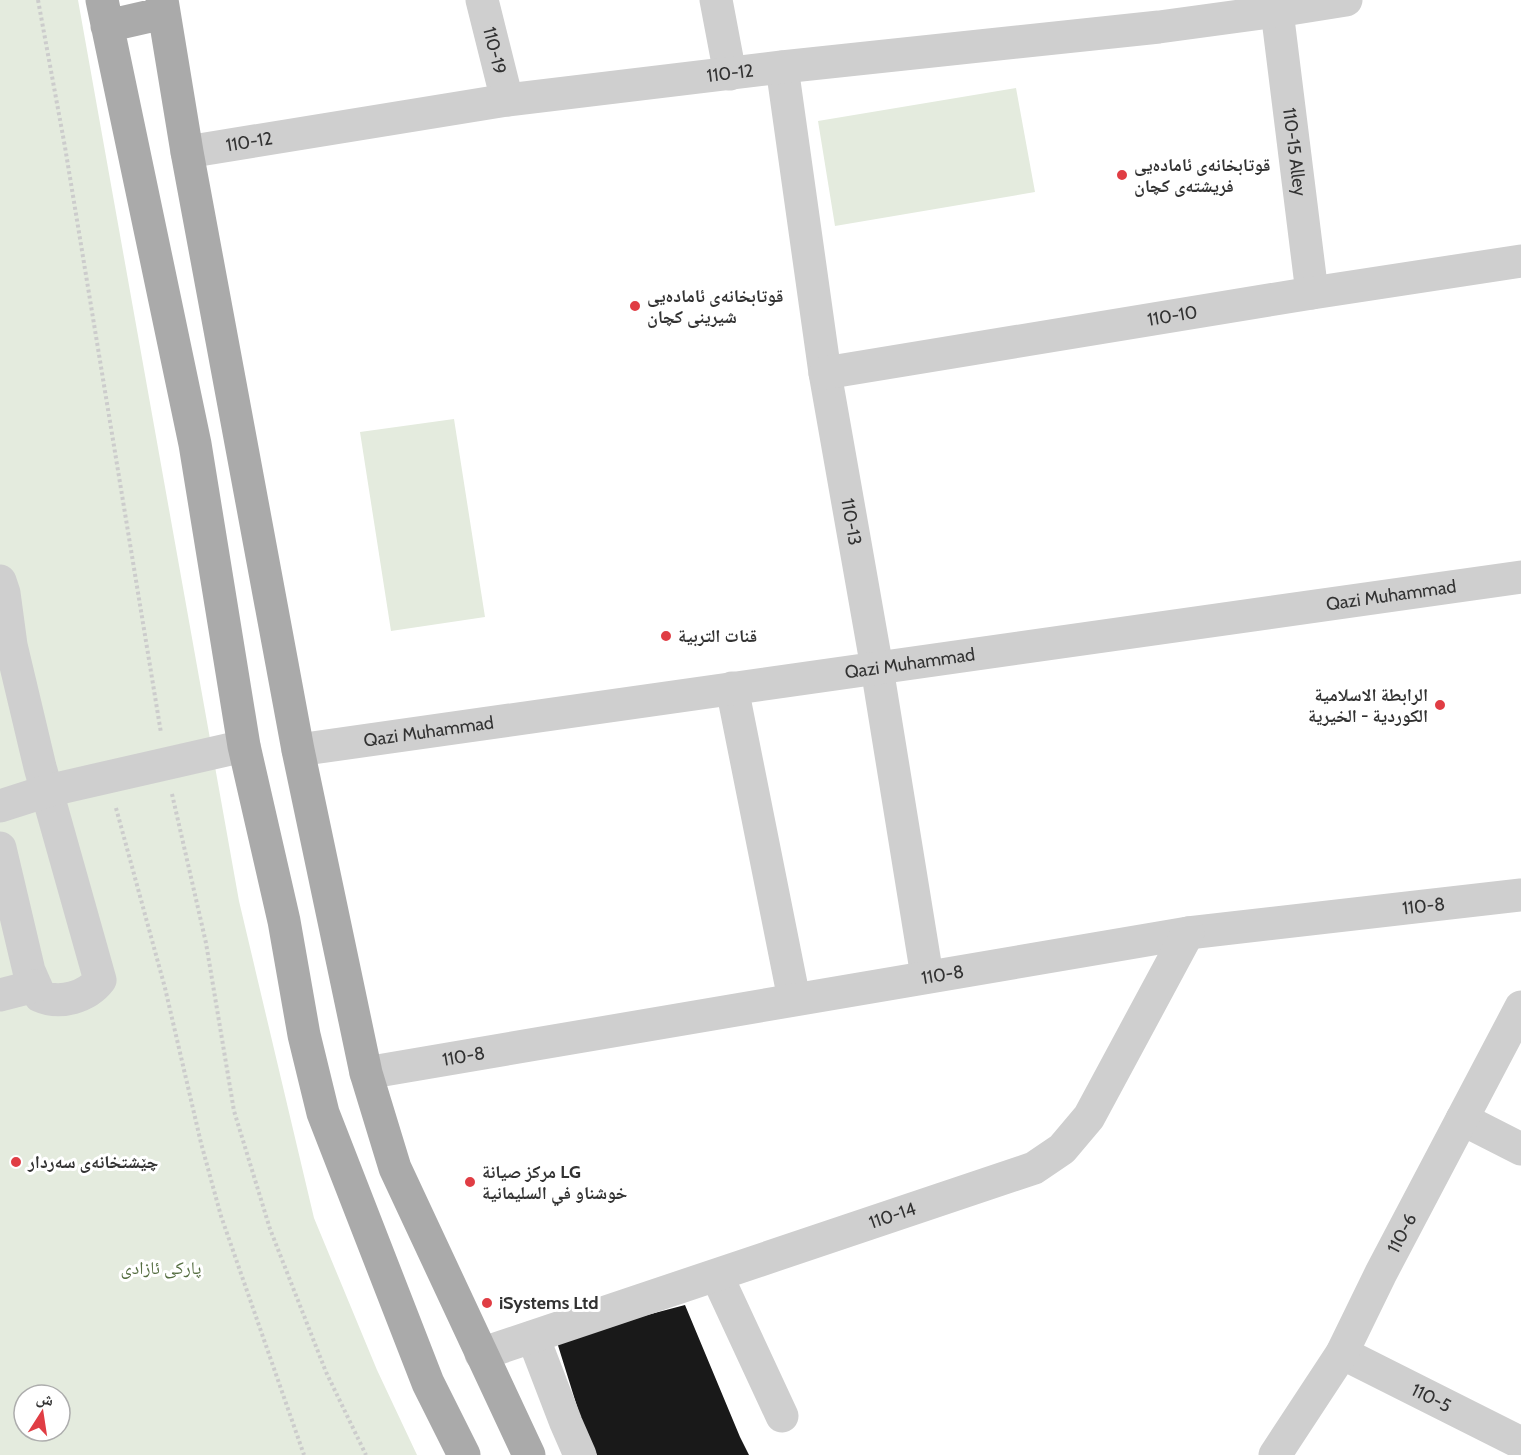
<svg xmlns="http://www.w3.org/2000/svg" width="1521" height="1455" font-family="Cabin,'Noto Naskh Arabic',sans-serif">
<rect width="100%" height="100%" fill="#fff"/>
<!-- green -->
<path fill="#e4ebde" fill-rule="evenodd" d="M0 0H78L239 901 314 1218 377 1370 417 1455H0ZM24 1395H60V1431H24Z
M1016 88 1035 192 835 226 818 121Z
M454 419 485 617 391 631 360 432Z"/>
<!-- building -->
<path fill="#191919" d="M685 1305 740 1437 749 1455H597L580 1416 556 1339Z"/>
<g fill="none" stroke-linecap="round" stroke-linejoin="round">
<!-- path -->
<path stroke="#ccc" stroke-width="4" stroke-dasharray="3 3" stroke-linecap="butt" d="M38 0 65 147 161 733
M172 794 206 943 234 1111 270 1229 326 1372 366 1455
M116 808 165 988 201 1143 221 1216 304 1455"/>
<!-- minor -->
<g stroke="#cfcfcf" stroke-width="33">
<path id="s1" d="M482 0 507 100"/>
<path d="M716 0 730 74"/>
<path id="s2" d="M1277 11 1312 293"/>
<path id="s3" d="M782 67 825 373 877 668 927 976"/>
<path id="s4" d="M187 152 507 100 782 67 1159 27 1277 11 1346 0"/>
<path id="s5" d="M825 373 1312 293 1521 261"/>
<path d="M0 581 4 593 11 645 40 767 100 980C87 997 60 1005 40 996L29 971 0 848"/>
<path d="M732 688 794 999"/>
<path id="s6" d="M298 750 1521 577"/>
<path d="M0 806 47 791 244 746"/>
<path d="M0 995 35 986"/>
<path id="s7" d="M366 1073 1188 933 1521 895"/>
<path d="M1462 1119 1521 1149"/>
<path d="M717 1276 782 1416"/>
<path d="M533 1337 566 1423 580 1455"/>
<path id="s8" d="M1342 1353 1521 1443"/>
<path id="s9" d="M481 1354 1034 1168 1062 1149 1089 1117 1188 933"/>
<path id="s10" d="M1275 1455 1342 1353 1381 1273 1521 1007"/>
</g>
<!-- major -->
<path stroke="#aaa" stroke-width="33" d="M102 0 195 444 244 746 284 921 304 1035 323 1113 428 1383 464 1455
M162 0 187 152 298 750 366 1073 395 1168 529 1455
M107 26 164 13"/>
</g>
<!-- markers -->
<g fill="#e03d44" stroke="#fff" stroke-width="2">
<circle cx="1122" cy="175" r="6"/>
<circle cx="635" cy="306" r="6"/>
<circle cx="666" cy="636" r="6"/>
<circle cx="1440" cy="705" r="6"/>
<circle cx="16" cy="1162" r="6"/>
<circle cx="470" cy="1182" r="6"/>
<circle cx="487" cy="1303" r="6"/>
</g>
<g text-anchor="middle" dominant-baseline="central" stroke-width="6" stroke-linejoin="round" paint-order="stroke">
<!-- street labels -->
<g font-size="18" fill="#323232" stroke="#fff">
<text stroke="none"><textPath href="#s1" startOffset="52">110-19</textPath></text>
<text stroke="none"><textPath href="#s4" startOffset="549">110-12</textPath></text>
<text stroke="none"><textPath href="#s4" startOffset="63">110-12</textPath></text>
<text stroke="none"><textPath href="#s2" startOffset="142">110-15 Alley</textPath></text>
<text stroke="none"><textPath href="#s5" startOffset="352">110-10</textPath></text>
<text stroke="none"><textPath href="#s3" startOffset="460">110-13</textPath></text>
<text stroke="none"><textPath href="#s6" startOffset="1104">Qazi Muhammad</textPath></text>
<text stroke="none"><textPath href="#s6" startOffset="618">Qazi Muhammad</textPath></text>
<text stroke="none"><textPath href="#s6" startOffset="132">Qazi Muhammad</textPath></text>
<text stroke="none"><textPath href="#s7" startOffset="1071">110-8</textPath></text>
<text stroke="none"><textPath href="#s7" startOffset="585">110-8</textPath></text>
<text stroke="none"><textPath href="#s7" startOffset="99">110-8</textPath></text>
<text stroke="none"><textPath href="#s9" startOffset="434">110-14</textPath></text>
<text stroke="none"><textPath href="#s10" startOffset="256">110-6</textPath></text>
<text stroke="none"><textPath href="#s8" startOffset="100">110-5</textPath></text>
</g>
<!-- poi labels -->
<g font-size="18" font-weight="bold" fill="#323232" stroke="#fff" text-anchor="start">
<text x="1134" y="165">قوتابخانەی ئامادەیی<tspan x="1134" dy="21">فریشتەی کچان</tspan></text>
<text x="647" y="296">قوتابخانەی ئامادەیی<tspan x="647" dy="21">شیرینی کچان</tspan></text>
<text x="678" y="636">قنات التربیة</text>
<text x="1428" y="695" text-anchor="end">الرابطة الاسلامية<tspan x="1428" dy="21">الكوردية - الخيرية</tspan></text>
<text x="28" y="1162">چێشتخانەی سەردار</text>
<text x="482" y="1172">مركز صيانة LG<tspan x="482" dy="21">خوشناو في السليمانية</tspan></text>
<text x="499" y="1303">iSystems Ltd</text>
</g>
<!-- park labels -->
<g font-size="18" fill="#546d40" stroke="#fff">
<text x="161" y="1268">پارکی ئازادی</text>
</g>
</g>
<!-- north arrow -->
<g transform="translate(42 1413) rotate(12)"><circle r="28" fill="#ffffff" stroke="#adadad" stroke-width="1.5"/>
<path d="M0-4.5L10 22L0 15L-10 22Z" fill="#e03d44"/>
<text y="-9" font-size="16" font-weight="bold" text-anchor="middle" fill="#323232">ش</text>
</g>
</svg>
